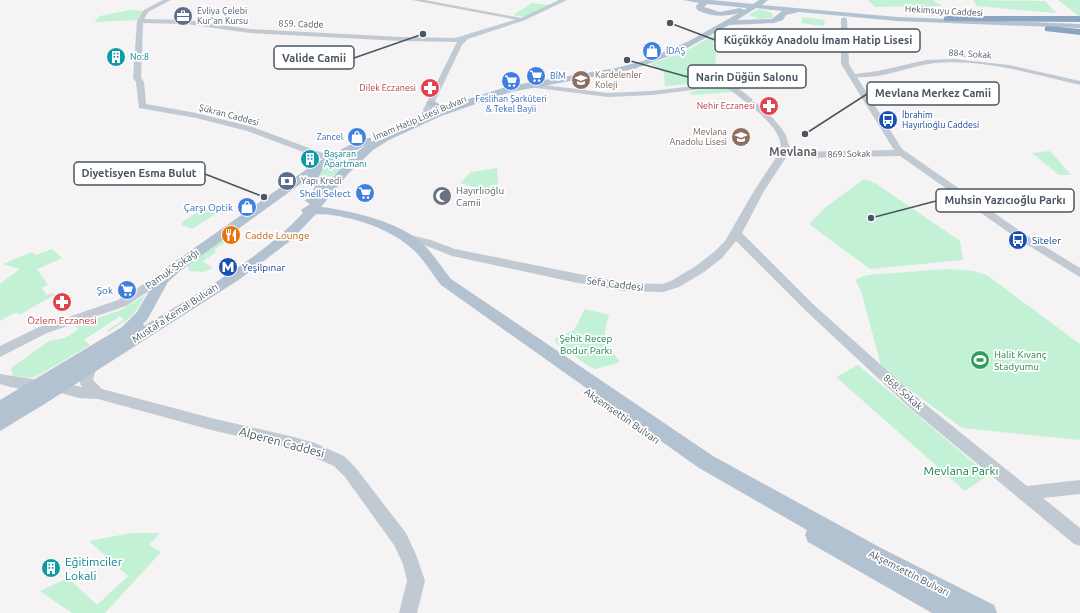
<svg xmlns="http://www.w3.org/2000/svg" width="1080" height="613" font-family="Ubuntu,sans-serif">
<rect width="100%" height="100%" fill="#f5f3f3"/>
<!-- green -->
<path fill="#c3f1d5" d="M868 0H933L942 6 875 7Z
M973 0 1045 1 1056 13 977 6Z
M1058 0H1080V17Z
M532 3 550 5 524 17 513 15Z
M759 9 772 13 773 18 759 19 750 15V14Z
M129 10 145 11 138 20 94 22 100 16Z
M802 17 825 20 824 26 801 23Z
M714 35 713 49 716 51 715 77 718 82 665 86 664 73 650 64 682 53Z
M725 85 732 92 692 95 689 92Z
M1050 151 1071 175H1059L1032 153Z
M339 160 345 163C340 173 330 180 319 176L320 171 331 162Z
M497 168 499 195 460 183 471 172Z
M864 179 875 183 960 241 963 260 870 269 809 224 826 207Z
M212 203 225 208 192 229 182 225V222Z
M227 235 230 236 224 240 227 241 214 250 217 252 203 261 213 268 203 272 190 271 188 268 189 262Z
M52 249 62 258 37 269 48 285 42 288 46 295 53 293 54 295 21 314 14 313 0 321V284L20 269 3 264 32 252 36 255Z
M948 269 974 271 988 276 1080 344V440L962 428 882 369 861 291 856 282 857 279 867 275Z
M145 295C136 316 126 321 108 332L106 331 124 320 120 316 84 340 90 345 39 375 30 378 13 376 11 368 49 341 65 338 79 329 75 326 121 310Z
M585 309 609 315C601 339 605 343 620 362L596 369 590 367 555 343 557 341 554 339 574 330Z
M858 365 988 475 965 491 836 377Z
M131 533H160L149 545 161 552 105 613H72L40 591 68 578 97 605 128 576 89 541Z"/>
<g fill="none" stroke-linecap="round" stroke-linejoin="round">
<!-- tertiary -->
<path fill="#c1cad2" fill-rule="evenodd" d="M163 0H171L148 12 144 19 186 20 250 29 401 37 458 38 461 40 458 42 401 41 250 33 186 24 143 23 141 78 144 82 146 104 196 113 253 127 333 157V161L330 162 247 131 196 118 139 108 136 82 133 78 137 21 144 10Z
M412 0H425L526 19 523 21Z
M844 17 847 19 849 64 855 74 878 71 926 60 954 59 1009 65 1080 81V85C1033 74 984 59 935 63 909 66 883 79 857 77L902 149 1026 235 1080 268V277L1018 239 900 156 798 158 787 156 764 191 742 233 814 305 920 400 1027 486 1080 480V494L1043 498 1080 528V546L1074 544 910 408 806 311 736 241 722 258 704 272 679 287 663 292 624 291 573 282 452 256 424 245 402 239 401 237 406 234 431 240 455 249 624 283 662 284 671 281 696 266 714 252 725 241 754 191 781 150C780 147 781 144 780 141 775 121 741 99 725 86L652 95 608 97 529 87 525 85 529 83 608 93 652 91 727 82C740 86 777 120 784 132 788 138 788 147 793 152L894 150 841 64V19Z
M168 269 174 273 172 276 126 306 47 333 0 357V346L39 327 118 300Z
M89 363 94 364 96 368 93 380 102 389 215 419 290 436 315 443 344 456 355 467 406 533 417 557 425 581 417 613H399L407 581 403 564 394 545 345 477 334 466 307 454 290 448 215 431 98 399 79 398 54 391 52 387 54 383 59 382 82 387C77 379 80 372 84 364Z
M0 374 44 381 46 385 44 389C30 393 14 388 0 384Z"/>
<!-- secondary -->
<path fill="#c1cbd6" fill-rule="evenodd" d="M559 0H567L525 20 468 39 462 45 428 116 427 118H421L420 116 457 42 454 40 455 38 521 18Z"/>
<!-- primary -->
<path fill="#b3c2d1" fill-rule="evenodd" d="M683 0H711L753 4 759 0H768L762 5 897 17 1080 24V28L897 21 799 12 786 15 783 20 774 23 729 25 680 52 634 69 511 92 441 116 389 140 373 150 348 174 321 207C353 211 401 222 424 245 434 255 442 268 451 279L713 456 881 548 994 605 997 613H932L808 542 805 535 807 530 699 468 441 285C431 273 423 257 410 247 387 227 346 214 316 214L290 241 240 279 43 405 0 431V400L122 327 137 312 158 276 170 265 314 164 363 138H371V142L437 110 426 103 428 101H434L444 107 509 86 616 68 643 61 689 41 739 13C724 17 711 17 697 10L696 6 699 3ZM707 4 747 8 744 10 740 8 720 12 704 7ZM756 8 782 11 772 19 737 20ZM366 145 352 156 326 185 320 174 323 168ZM310 177 315 187 305 201 310 204 301 210 303 213C259 260 198 293 144 326L143 324 147 320 168 282 180 271Z"/>
<!-- motorway -->
<path fill="#8ba5c1" fill-rule="evenodd" d="M947 16H1080V22L944 21V17Z
M1048 26 1080 29V35L1045 31V27Z"/>
</g>
<!-- icons -->
<defs>
<symbol id="office-disc" viewBox="-11 -11 22 22"><circle r="9.5" fill="#5c6f8a" stroke="#fff"/><path d="M-6-3h4V-5.5h4V-3h4V5H-6ZM-1-4.5V-3h2v-1.5ZM-6 0V1H6V0Z" fill="#fff"/></symbol>
<symbol id="shop-disc" viewBox="-11 -11 22 22"><circle r="9.5" fill="#3f7fe0" stroke="#fff"/><path d="M-5-2.5h2.3a2.7 3.5 0 0 1 5.4 0H5L5.5 6h-11ZM-1.5-2.5h3a1.5 2.3 0 0 0-3 0Z" fill="#fff"/></symbol>
<symbol id="building-disc" viewBox="-11 -11 22 22"><circle r="9.5" fill="#0f9aa8" stroke="#fff"/><path d="M-4-6H4V6H1V3H-1V6H-4ZM-2.5-4.3h1.7v1.8h-1.7ZM.8-4.3h1.7v1.8H.8ZM-2.5-1h1.7V.8h-1.7ZM.8-1h1.7V.8H.8Z" fill="#fff"/></symbol>
<symbol id="supermarket-disc" viewBox="-11 -11 22 22"><circle r="9.5" fill="#3f7fe0" stroke="#fff"/><path d="M-6-5.5h2.5l.6 2H6L4.5 2H-2.5L-4.4-4H-6ZM-1.5 3.2a1.3 1.3 0 1 0 .1 0ZM3 3.2a1.3 1.3 0 1 0 .1 0Z" fill="#fff"/></symbol>
<symbol id="school-disc" viewBox="-11 -11 22 22"><circle r="9.5" fill="#8d6e63" stroke="#fff"/><path d="M0-5L7-2L0 1L-7-2ZM-4 1L0 2.5L4 1V4Q0 6-4 4Z" fill="#fff"/></symbol>
<symbol id="pharmacy-disc" viewBox="-11 -11 22 22"><circle r="9.5" fill="#e0444e" stroke="#fff"/><path d="M-2-6h4v4h4v4h-4v4h-4v-4h-4v-4h4Z" fill="#fff"/></symbol>
<symbol id="bus-disc" viewBox="-11 -11 22 22"><circle r="9.5" fill="#1a4fb4" stroke="#fff"/><path d="M-5-6H5V4H4V6H2V4H-2V6H-4V4H-5ZM-3.5-4V0h7V-4ZM-3.5 1.2v1.5H-2V1.2ZM2 1.2v1.5H3.5V1.2Z" fill="#fff"/></symbol>
<symbol id="bank-disc" viewBox="-11 -11 22 22"><circle r="9.5" fill="#5c6f8a" stroke="#fff"/><path d="M-6-4H6V4H-6ZM0-2.3a2.3 2.3 0 1 0 0 4.6a2.3 2.3 0 1 0 0-4.6Z" fill="#fff"/></symbol>
<symbol id="mosque-disc" viewBox="-11 -11 22 22"><circle r="9.5" fill="#6b7280" stroke="#fff"/><path d="M3.5-4.9A6 6 0 1 0 3.5 4.9A5 5 0 1 1 3.5-4.9Z" fill="#fff"/></symbol>
<symbol id="restaurant-disc" viewBox="-11 -11 22 22"><circle r="9.5" fill="#e8710a" stroke="#fff"/><path d="M-5-6h1v4h1v-4h1v4h1v-4h1v5L-1.5 .5V6h-2V.5L-5-1ZM5-6V6H3V1.5H1.5Q1.5-4 5-6Z" fill="#fff"/></symbol>
<symbol id="metro-disc" viewBox="-11 -11 22 22"><circle r="9.5" fill="#1a4fb4" stroke="#fff"/><path d="M-5.5 5V-5H-3L0 0L3-5H5.5V5H3V-.5L0 4L-3-.5V5Z" fill="#fff"/></symbol>
<symbol id="stadium-disc" viewBox="-11 -11 22 22"><circle r="9.5" fill="#2e9e5b" stroke="#fff"/><path d="M0-5a6.5 5 0 1 0 0 10a6.5 5 0 1 0 0-10ZM-3.5-1.8h7v3.6h-7Z" fill="#fff"/></symbol>
</defs>
<g fill-rule="evenodd">
<use href="#office-disc" x="172" y="5" width="22" height="22"/>
<use href="#shop-disc" x="641" y="40" width="22" height="22"/>
<use href="#building-disc" x="105" y="46" width="22" height="22"/>
<use href="#supermarket-disc" x="525" y="65" width="22" height="22"/>
<use href="#school-disc" x="570" y="69" width="22" height="22"/>
<use href="#supermarket-disc" x="500" y="70" width="22" height="22"/>
<use href="#pharmacy-disc" x="419" y="77" width="22" height="22"/>
<use href="#pharmacy-disc" x="758" y="95" width="22" height="22"/>
<use href="#bus-disc" x="877" y="109" width="22" height="22"/>
<use href="#shop-disc" x="346" y="126" width="22" height="22"/>
<use href="#school-disc" x="730" y="126" width="22" height="22"/>
<use href="#building-disc" x="299" y="148" width="22" height="22"/>
<use href="#bank-disc" x="276" y="170" width="22" height="22"/>
<use href="#supermarket-disc" x="354" y="182" width="22" height="22"/>
<use href="#mosque-disc" x="431" y="185" width="22" height="22"/>
<use href="#shop-disc" x="236" y="196" width="22" height="22"/>
<use href="#restaurant-disc" x="220" y="224" width="22" height="22"/>
<use href="#bus-disc" x="1007" y="229" width="22" height="22"/>
<use href="#metro-disc" x="217" y="256" width="22" height="22"/>
<use href="#supermarket-disc" x="116" y="279" width="22" height="22"/>
<use href="#pharmacy-disc" x="51" y="291" width="22" height="22"/>
<use href="#stadium-disc" x="969" y="349" width="22" height="22"/>
<use href="#building-disc" x="40" y="557" width="22" height="22"/>
</g>
<g text-anchor="middle" dominant-baseline="central" stroke-width="3.5" stroke-linejoin="round" paint-order="stroke">
<!-- far-service labels -->
<g font-size="9" fill="#4e5e75" stroke="#fff" text-anchor="start">
<text x="197" y="11">Evliya Çelebi<tspan x="197" dy="10">Kur'an Kursu</tspan></text>
<text x="301" y="181">Yapı Kredi</text>
</g>
<!-- far-street labels -->
<g font-size="9" fill="#4a5661" stroke="#fff">
<text transform="translate(944 11) rotate(3)">Hekimsuyu Caddesi</text>
<text transform="translate(301 24) rotate(2)">859. Cadde</text>
<text transform="translate(970 54) rotate(4)">884. Sokak</text>
<text transform="translate(229 115) rotate(15)">Şükran Caddesi</text>
<text transform="translate(420 118) rotate(-23)">İmam Hatip Lisesi Bulvarı</text>
<text transform="translate(849 154) rotate(-1)">869. Sokak</text>
</g>
<!-- far-shop labels -->
<g font-size="9" fill="#366cbe" stroke="#fff" text-anchor="start">
<text x="666" y="51">İDAŞ</text>
<text x="550" y="76">BİM</text>
<text x="511" y="99" text-anchor="middle">Feslihan Şarküteri<tspan x="511" dy="10">&amp; Tekel Bayii</tspan></text>
<text x="343" y="137" text-anchor="end">Zancel</text>
</g>
<!-- far-culture labels -->
<g font-size="9" fill="#0d838f" stroke="#fff" text-anchor="start">
<text x="130" y="57">No:8</text>
<text x="324" y="154">Başaran<tspan x="324" dy="10">Apartmanı</tspan></text>
</g>
<!-- far-education labels -->
<g font-size="9" fill="#785e54" stroke="#fff" text-anchor="start">
<text x="595" y="75">Kardelenler<tspan x="595" dy="10">Koleji</tspan></text>
<text x="727" y="132" text-anchor="end">Mevlana<tspan x="727" dy="10">Anadolu Lisesi</tspan></text>
</g>
<!-- far-health labels -->
<g font-size="9" fill="#be3a42" stroke="#fff" text-anchor="end">
<text x="416" y="88">Dilek Eczanesi</text>
<text x="755" y="106">Nehir Eczanesi</text>
</g>
<!-- far-transit labels -->
<g font-size="9" fill="#164399" stroke="#fff" text-anchor="start">
<text x="902" y="115">İbrahim<tspan x="902" dy="10">Hayırlıoğlu Caddesi</tspan></text>
</g>
<!-- worship labels -->
<g font-size="10" fill="#5b616d" stroke="#fff" text-anchor="start">
<text x="456" y="190">Hayırlıoğlu<tspan x="456" dy="12">Camii</tspan></text>
</g>
<!-- shop labels -->
<g font-size="10" fill="#366cbe" stroke="#fff" text-anchor="end">
<text x="351" y="193">Shell Select</text>
<text x="233" y="207">Çarşı Optik</text>
<text x="113" y="290">Şok</text>
</g>
<!-- food labels -->
<g font-size="10" fill="#c56008" stroke="#fff" text-anchor="start">
<text x="245" y="235">Cadde Lounge</text>
</g>
<!-- transit labels -->
<g font-size="10" fill="#164399" stroke="#fff" text-anchor="start">
<text x="1032" y="240">Siteler</text>
<text x="242" y="267">Yeşilpınar</text>
</g>
<!-- street labels -->
<g font-size="10" fill="#4a5661" stroke="#fff">
<text transform="translate(172 269) rotate(-35)">Pamuk Sokağı</text>
<text transform="translate(615 284) rotate(7)">Sefa Caddesi</text>
<text transform="translate(175 313) rotate(-33)">Mustafa Kemal Bulvarı</text>
<text transform="translate(903 392) rotate(41)">868. Sokak</text>
<text transform="translate(622 416) rotate(35)">Akşemsettin Bulvarı</text>
<text transform="translate(909 573) rotate(27)">Akşemsettin Bulvarı</text>
</g>
<!-- health labels -->
<g font-size="10" fill="#be3a42" stroke="#fff">
<text x="62" y="320">Özlem Eczanesi</text>
</g>
<!-- park labels -->
<g font-size="10" fill="#17864f" stroke="#fff">
<text x="586" y="338">Şehit Recep<tspan x="586" dy="12">Bodur Parkı</tspan></text>
</g>
<!-- leisure labels -->
<g font-size="10" fill="#27864d" stroke="#fff" text-anchor="start">
<text x="994" y="354">Halit Kıvanç<tspan x="994" dy="12">Stadyumu</tspan></text>
</g>
<!-- far-district labels -->
<g font-size="12" font-weight="bold" fill="#5f6368" stroke="#fff">
<text x="793" y="151">Mevlana</text>
</g>
<!-- near-street labels -->
<g font-size="12" fill="#4a5661" stroke="#fff">
<text transform="translate(282 442) rotate(15)">Alperen Caddesi</text>
</g>
<!-- near-park labels -->
<g font-size="12" fill="#17864f" stroke="#fff">
<text x="961" y="470">Mevlana Parkı</text>
</g>
<!-- near-culture labels -->
<g font-size="12" fill="#0d838f" stroke="#fff" text-anchor="start">
<text x="65" y="561">Eğitimciler<tspan x="65" dy="14">Lokali</tspan></text>
</g>
</g>
<!-- callouts -->
<path fill="none" stroke="#4a5661" stroke-width="1.5" d="M670 23L715 40M423 34L354 58M627 60L688 77M805 134L867 94M264 197L205 174M871 218L936 201"/>
<g fill="#4a5661" stroke="#fff" stroke-width="1.5">
<circle cx="670" cy="23" r="4"/>
<circle cx="423" cy="34" r="4"/>
<circle cx="627" cy="60" r="4"/>
<circle cx="805" cy="134" r="4"/>
<circle cx="264" cy="197" r="4"/>
<circle cx="871" cy="218" r="4"/>
</g>
<g fill="#fff" stroke="#4a5661" stroke-width="1.5">
<rect x="715" y="29" width="205" height="23" rx="4"/>
<rect x="274" y="46" width="80" height="23" rx="4"/>
<rect x="688" y="65" width="118" height="23" rx="4"/>
<rect x="867" y="82" width="132" height="23" rx="4"/>
<rect x="74" y="162" width="131" height="23" rx="4"/>
<rect x="936" y="189" width="138" height="23" rx="4"/>
</g>
<g font-size="11" text-anchor="middle" font-weight="bold" fill="#4a5661">
<text x="818" y="44">Küçükköy Anadolu İmam Hatip Lisesi</text>
<text x="314" y="62">Valide Camii</text>
<text x="747" y="81">Narin Düğün Salonu</text>
<text x="933" y="97">Mevlana Merkez Camii</text>
<text x="139" y="177">Diyetisyen Esma Bulut</text>
<text x="1005" y="204">Muhsin Yazıcıoğlu Parkı</text>
</g>
</svg>
